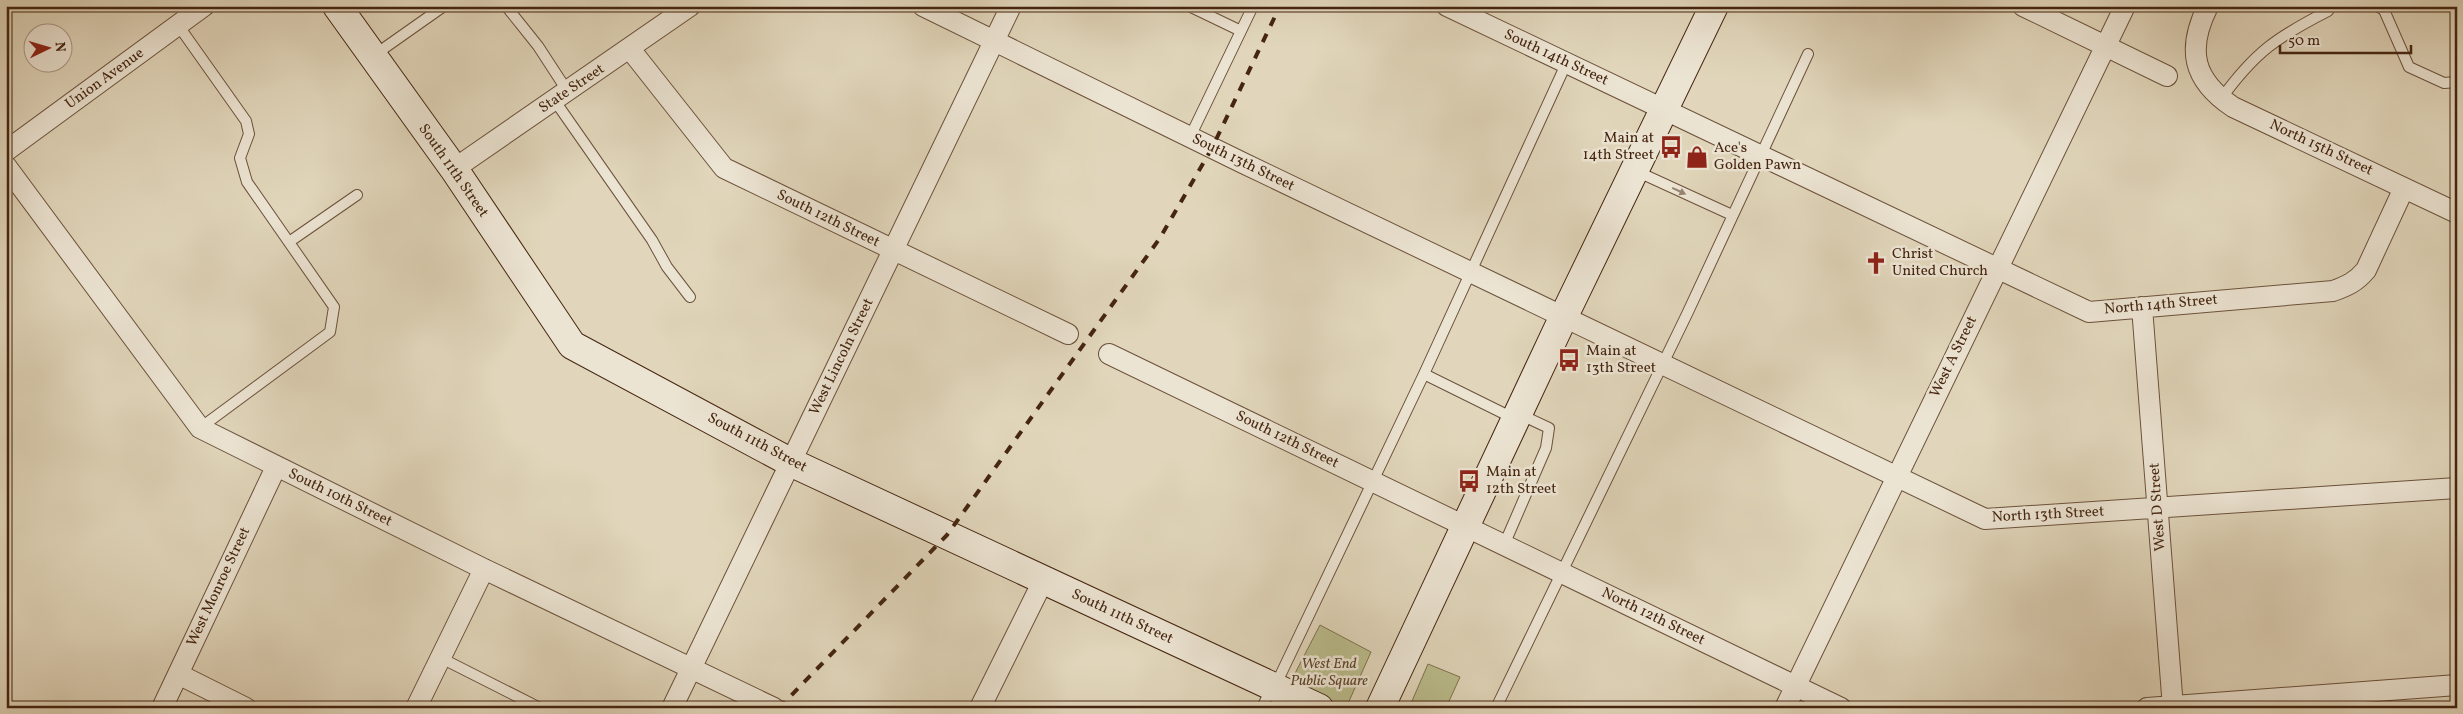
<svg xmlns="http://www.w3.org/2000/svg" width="2463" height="714" font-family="Vollkorn,serif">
<rect width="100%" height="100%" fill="#e1d6bb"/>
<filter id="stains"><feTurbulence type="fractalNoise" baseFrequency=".004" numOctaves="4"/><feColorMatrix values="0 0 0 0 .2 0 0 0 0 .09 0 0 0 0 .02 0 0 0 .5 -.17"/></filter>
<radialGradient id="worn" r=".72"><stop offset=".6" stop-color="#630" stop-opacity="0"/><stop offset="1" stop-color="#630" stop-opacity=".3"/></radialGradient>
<!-- green -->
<path fill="#babc8b" stroke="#80704e" d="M1320 625 1371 652 1346 708H1325L1289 685Z
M1428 664 1460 677 1446 708H1409Z"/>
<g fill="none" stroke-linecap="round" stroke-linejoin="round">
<defs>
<path id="lane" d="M506 6 538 46 568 92
M1189 6 1241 31
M2377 6 2384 10 2409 67 2444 83 2457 82
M178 25 246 121 249 134 240 158 247 182 334 307 330 332 200 428
M373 56 444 6
M2221 99C2255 52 2277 37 2328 11L2331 6
M555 101 652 240 667 267 690 297
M1190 137 1253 6
M1636 171 1732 215
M289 242 357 195
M1424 374 1515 419
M1504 545 1546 448 1549 428 1519 414
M441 658 540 708
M1262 708 1272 686 1279 678 1424 374 1567 62
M1496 708 1687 314 1808 54"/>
<path id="street" d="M923 6 1243 163 1985 519 2457 488
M1447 6 2089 312 2333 291C2347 286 2356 282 2366 270L2404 188
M2023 6 2167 76
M2208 6C2186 50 2193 80 2233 107L2457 213
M630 49 724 168 1068 334
M6 151 204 6
M6 166 200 428 484 569 774 708
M454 169 690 6
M2142 307 2173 708
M1109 354 1841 708
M178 674 246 708
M162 708 276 467
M416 708 484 569
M672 708 1011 6
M980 708 1043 581
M1785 708 2125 6
M2147 708 2457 685"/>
<path id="secondary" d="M337 6 454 169 572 345 790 462 1319 708
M1380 708 1563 318 1714 6"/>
</defs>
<!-- lane casing -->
<use href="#lane" stroke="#6c513b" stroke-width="12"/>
<!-- street casing -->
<use href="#street" stroke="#6c513b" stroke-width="22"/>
<!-- secondary casing -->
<use href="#secondary" stroke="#452510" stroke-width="30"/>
<!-- lane -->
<use href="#lane" stroke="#ece4d3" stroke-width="10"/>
<!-- street -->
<use href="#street" stroke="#ece4d3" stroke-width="20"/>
<!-- secondary -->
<use href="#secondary" stroke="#ece4d3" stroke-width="28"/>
<!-- rail -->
<path stroke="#452510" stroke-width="4" stroke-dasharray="9 9" stroke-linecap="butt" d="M779 708 947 535 1160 238 1212 148 1280 6"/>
</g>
<!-- one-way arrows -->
<defs><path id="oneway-solid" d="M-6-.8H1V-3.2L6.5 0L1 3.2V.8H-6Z" transform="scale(1.25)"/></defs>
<use fill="#988472" href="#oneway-solid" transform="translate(1679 191) rotate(25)"/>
<!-- icons -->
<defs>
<symbol id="bus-bare" viewBox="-9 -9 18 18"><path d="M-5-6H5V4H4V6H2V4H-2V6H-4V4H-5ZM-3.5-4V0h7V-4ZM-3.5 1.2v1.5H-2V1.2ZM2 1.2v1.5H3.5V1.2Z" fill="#8f2418" stroke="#ece4d3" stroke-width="2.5" paint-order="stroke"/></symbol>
<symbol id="shop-bare" viewBox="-9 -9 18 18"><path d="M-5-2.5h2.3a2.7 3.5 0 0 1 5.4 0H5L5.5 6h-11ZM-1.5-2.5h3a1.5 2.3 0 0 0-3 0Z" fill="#8f2418" stroke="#ece4d3" stroke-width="2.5" paint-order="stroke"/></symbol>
<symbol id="church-bare" viewBox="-9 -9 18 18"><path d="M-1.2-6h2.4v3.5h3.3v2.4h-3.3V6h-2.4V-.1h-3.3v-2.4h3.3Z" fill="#8f2418" stroke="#ece4d3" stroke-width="2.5" paint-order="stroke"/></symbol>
</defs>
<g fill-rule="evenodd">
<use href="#bus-bare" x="1655" y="131" width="32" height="32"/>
<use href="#shop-bare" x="1681" y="141" width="32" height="32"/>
<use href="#church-bare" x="1860" y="247" width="32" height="32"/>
<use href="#bus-bare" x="1553" y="344" width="32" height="32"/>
<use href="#bus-bare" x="1453" y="465" width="32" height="32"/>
</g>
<g text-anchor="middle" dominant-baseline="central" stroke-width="5" stroke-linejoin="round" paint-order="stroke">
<!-- street labels -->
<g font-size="15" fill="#452510" stroke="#ece4d3">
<text transform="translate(1556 58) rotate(25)">South 14th Street</text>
<text transform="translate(105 79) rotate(-36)">Union Avenue</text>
<text transform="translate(572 89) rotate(-34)">State Street</text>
<text transform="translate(2321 148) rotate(25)">North 15th Street</text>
<text transform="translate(1243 163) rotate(26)">South 13th Street</text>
<text transform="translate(453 171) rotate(55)">South 11th Street</text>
<text transform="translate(828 219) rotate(26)">South 12th Street</text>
<text transform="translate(2161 305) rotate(-5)">North 14th Street</text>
<text transform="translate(842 357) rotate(-64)">West Lincoln Street</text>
<text transform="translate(1954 357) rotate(-64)">West A Street</text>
<text transform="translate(1287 440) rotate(26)">South 12th Street</text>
<text transform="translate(757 443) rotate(28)">South 11th Street</text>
<text transform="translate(340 498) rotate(26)">South 10th Street</text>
<text transform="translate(2158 507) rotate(-94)">West D Street</text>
<text transform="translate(2048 515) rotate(-3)">North 13th Street</text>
<text transform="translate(219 587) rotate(-65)">West Monroe Street</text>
<text transform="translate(1122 617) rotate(25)">South 11th Street</text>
<text transform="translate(1653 617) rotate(26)">North 12th Street</text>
</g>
<!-- poi labels -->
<g font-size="15" fill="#452510" stroke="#ece4d3" text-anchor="start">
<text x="1654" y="138" text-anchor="end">Main at<tspan x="1654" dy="17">14th Street</tspan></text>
<text x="1714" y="148">Ace's<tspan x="1714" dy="17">Golden Pawn</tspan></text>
<text x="1892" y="254">Christ<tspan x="1892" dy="17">United Church</tspan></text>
<text x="1586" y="351">Main at<tspan x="1586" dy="17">13th Street</tspan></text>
<text x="1486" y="472">Main at<tspan x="1486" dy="17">12th Street</tspan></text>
</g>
<!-- park labels -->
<g font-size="15" font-style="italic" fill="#5c4329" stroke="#ece4d3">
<text x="1329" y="664">West End<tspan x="1329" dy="17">Public Square</tspan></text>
</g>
</g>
<!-- margin -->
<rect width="2463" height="714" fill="none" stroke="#e1d6bb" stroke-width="25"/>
<rect x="8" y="8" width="2448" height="699" fill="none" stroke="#452510" stroke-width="2.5"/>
<rect x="12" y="12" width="2438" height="689" fill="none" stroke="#452510"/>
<!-- north arrow -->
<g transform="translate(48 48) rotate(85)"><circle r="24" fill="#ece4d3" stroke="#a99885"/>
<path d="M0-4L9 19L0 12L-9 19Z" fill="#8f2418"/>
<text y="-8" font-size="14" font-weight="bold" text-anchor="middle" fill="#452510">N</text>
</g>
<!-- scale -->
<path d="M2280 45v8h131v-8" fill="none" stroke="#452510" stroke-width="2.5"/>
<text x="2288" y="45" font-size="15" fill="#452510" stroke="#ece4d3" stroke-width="4" paint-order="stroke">50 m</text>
<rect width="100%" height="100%" filter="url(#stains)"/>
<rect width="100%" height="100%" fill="url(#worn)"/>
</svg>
